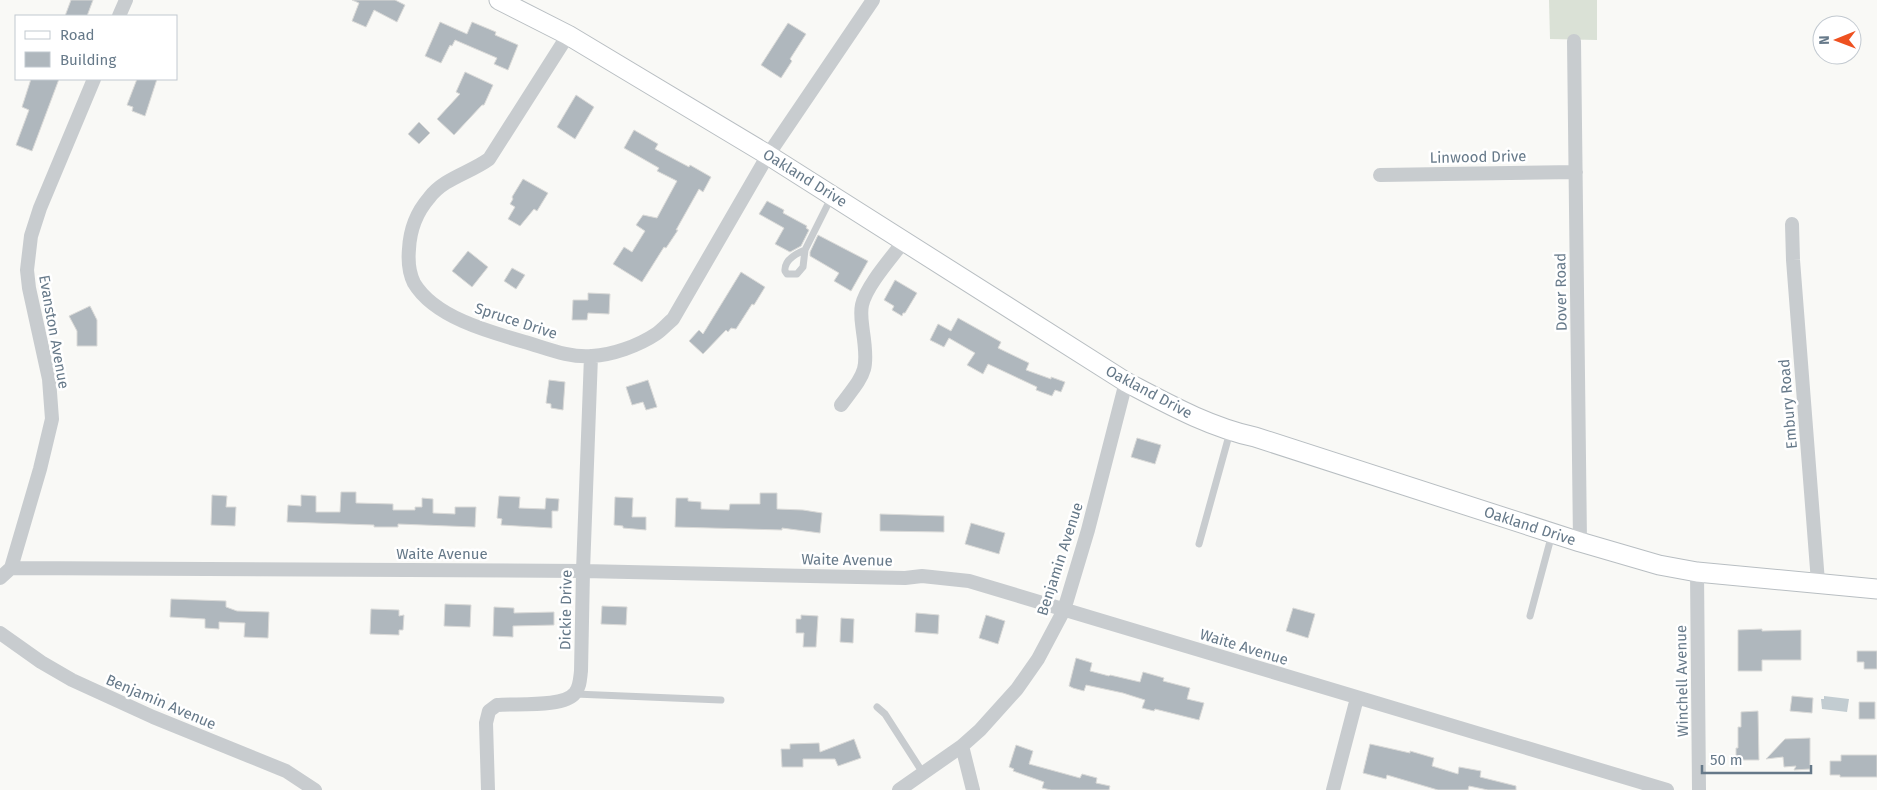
<svg xmlns="http://www.w3.org/2000/svg" width="1877" height="790" font-family="'Fira Sans',sans-serif">
<rect width="100%" height="100%" fill="#f9f9f6"/>
<!-- green -->
<path fill="#dae1d6" d="M1549 0H1597V40L1550 39Z"/>
<!-- water -->
<path fill="#c2ccd1" d="M1824 696 1849 699 1847 712 1822 709 1821 699H1824Z"/>
<!-- building -->
<path fill="#afb7bd" stroke="#dadad8" d="M71 0H93L87 16H65Z
M352 0H395L405 5 397 22 374 10 366 27 352 21 359 3Z
M440 22 467 34 472 22 496 32 495 35 518 45 508 70 494 64 497 58 455 40 452 46 450 45 441 63 425 56Z
M788 23 806 34 790 59 792 61 781 78 761 65Z
M465 72 493 85 484 105H482L454 135 437 119 460 94 456 92Z
M31 79H59L32 151 16 145 29 110 22 107Z
M137 79H157L145 116 132 111 133 107 127 105Z
M576 95 594 107 575 139 557 127Z
M419 122 430 133 419 144 408 134Z
M634 130 658 144 655 149 689 167 690 165 711 177 703 192 699 189 676 230H678L666 248 664 247 642 282 613 264 624 247 632 252 645 231 636 225 643 215 657 218 677 181 657 171 659 168 624 148Z
M523 179 548 193 537 211 534 209 520 226 508 219 515 207 510 204 513 199 512 197Z
M767 201 784 210 783 213 807 226 806 228 809 230 801 246 790 252 775 244 784 228 759 214Z
M818 235 868 261 851 291 834 281 839 273 810 256V252Z
M468 251 488 267 472 287 452 271Z
M512 268 525 275 516 289 504 281Z
M741 272 765 287 754 305 752 304 736 329 731 328 728 332 726 330 703 354 689 341 699 330 703 334Z
M895 280 917 293 905 313H903L902 316 892 310 894 306 884 300Z
M588 293 610 294 609 314 588 313 587 320H572L573 300H588Z
M90 306 97 320V346H77V331L69 316Z
M958 318 1001 342 998 348 1029 363 1026 370 1051 379V377L1065 382 1061 392 1055 390 1052 396 1036 390 1037 387 988 364 983 374 967 365 975 353 949 338 944 347 930 340 938 324 951 331Z
M549 380 565 382 563 410 551 408V404L546 403Z
M648 380 657 407 646 410 643 402 632 405 626 387Z
M1137 438 1161 445 1155 464 1131 457Z
M341 492H356V503L393 504V510H415V507H422V498L433 499V513L455 514V507H476L475 527 398 524V527H374V525L287 522 288 505 301 506V495L316 496V512H340Z
M760 493H777V509L803 510 822 513 820 533 782 528V530L675 527 676 498H688V501L701 502V509L729 510 730 504H760Z
M212 495 227 496 226 507H236L235 526 211 525Z
M499 496 520 497 519 508 545 509 546 498 559 499 558 511H552V528L501 525 502 519 497 518Z
M615 497 633 498 632 517H646V530L623 528V526L614 525Z
M880 514 944 516V532L880 531Z
M971 523 1005 533 999 554 965 544Z
M171 599 226 601V607L237 611 269 612 268 638 244 637 245 623 219 622V629L205 628V619L170 617Z
M445 604 471 605 470 627 444 626Z
M602 606 627 607 626 625 601 624Z
M494 607 514 608V613L554 612V625L513 626V637L493 636Z
M1293 608 1315 614 1308 638 1286 631Z
M371 609 399 610V616L404 615 403 630H399V635L370 634Z
M916 613 939 615 938 634 915 632Z
M801 615 818 616 816 647H803L804 633H796V619H801Z
M986 615 1005 621 998 644 979 638Z
M841 618 854 619 853 643 840 642Z
M1762 629V631L1801 630V660H1762V671H1738V630Z
M1857 651H1877V669H1864V662H1857Z
M1076 658 1092 663 1090 671 1109 676 1110 675 1140 682 1143 672 1164 678 1163 681 1190 688 1187 699 1204 703 1199 720 1155 709 1154 711 1142 708 1145 700 1123 693 1086 685 1084 691 1073 688 1069 686Z
M1792 696 1813 698 1812 713 1790 711Z
M1859 702H1875V719H1859Z
M1758 711 1759 760H1736V748H1738V727H1741V712Z
M1810 738V769L1794 770 1796 766 1784 767 1783 757 1766 759 1785 739Z
M854 739 861 758 838 766 835 759H803V767H782L781 749H790V744L819 743 820 752Z
M1370 744 1410 753V751L1434 758 1432 766 1458 774 1459 767 1481 771 1480 777 1516 786V790H1488L1469 786 1468 790H1438L1387 775 1386 779 1363 773Z
M1016 745 1033 751 1029 764 1080 778 1082 774 1097 778 1096 783 1110 786 1109 790H1051L1042 788 1044 782 1013 771 1014 769 1009 767Z
M1841 755H1877V777H1840V775H1830V761H1841Z"/>
<g fill="none" stroke-linecap="round" stroke-linejoin="round">
<defs>
<path id="secondary" d="M499 0 568 35 768 155 1126 382C1168 404 1209 427 1255 437L1580 542 1659 565 1697 572 1877 589"/>
</defs>
<!-- secondary casing -->
<use href="#secondary" stroke="#b8bec2" stroke-width="21"/>
<!-- lane -->
<path stroke="#c8cccf" stroke-width="7" d="M805 250C795 254 784 260 785 271L787 274H797L803 267 805 250 832 196
M1199 544 1230 432
M1530 616 1552 534
M575 694 721 700
M877 707 885 714 923 773"/>
<!-- street -->
<path stroke="#c8cccf" stroke-width="14" d="M119 16 126 0
M568 35 489 159C470 173 444 178 429 198 416 213 410 230 409 249 408 260 409 273 414 283 434 317 489 332 525 342 546 348 569 358 592 356 612 355 638 346 656 334 662 330 667 324 673 319L768 155 873 0
M1574 41 1580 542
M1380 175 1576 172
M1792 224 1793 260 1818 582
M841 405C865 373 869 372 863 332 862 323 860 314 862 305 866 286 892 257 904 241
M11 568 40 469 52 419 49 379 29 288 27 270 31 236 40 208 94 79
M1697 572 1699 790
M0 578 11 568 583 571 905 578 922 576 969 581 1667 790
M0 633 41 662 72 680 153 717 286 771 315 790
M962 746 973 790
M488 790 486 723 489 711 497 705C515 703 564 708 575 693 580 687 580 679 581 671L583 571 591 356
M899 790 962 746 980 730 1017 689 1038 659 1064 610 1088 530 1126 382
M1333 790 1357 698"/>
<!-- secondary -->
<use href="#secondary" stroke="#fff" stroke-width="19"/>
</g>
<g text-anchor="middle" dominant-baseline="central" stroke-width="5" stroke-linejoin="round" paint-order="stroke">
<!-- street labels -->
<g font-size="15" fill="#667989" stroke="#fff">
<text transform="translate(1478 157) rotate(-1)">Linwood Drive</text>
<text transform="translate(805 178) rotate(32)">Oakland Drive</text>
<text transform="translate(1561 292) rotate(-91)">Dover Road</text>
<text transform="translate(516 321) rotate(18)">Spruce Drive</text>
<text transform="translate(54 332) rotate(80)">Evanston Avenue</text>
<text transform="translate(1149 392) rotate(28)">Oakland Drive</text>
<text transform="translate(1788 404) rotate(-95)">Embury Road</text>
<text transform="translate(1530 526) rotate(18)">Oakland Drive</text>
<text x="442" y="554">Waite Avenue</text>
<text transform="translate(1060 559) rotate(-72)">Benjamin Avenue</text>
<text transform="translate(847 560) rotate(1)">Waite Avenue</text>
<text transform="translate(566 610) rotate(-89)">Dickie Drive</text>
<text transform="translate(1244 647) rotate(17)">Waite Avenue</text>
<text transform="translate(1682 681) rotate(-91)">Winchell Avenue</text>
<text transform="translate(161 702) rotate(23)">Benjamin Avenue</text>
</g>
</g>
<!-- legend -->
<rect x="15" y="15" width="162" height="65" fill="#ffffff" stroke="#c2c9d0"/>
<rect x="25" y="31" width="25" height="8" fill="#ffffff" stroke="#c2c9d0"/>
<text x="60" y="40" font-size="15" fill="#667989">Road</text>
<rect x="25" y="52" width="25" height="15" fill="#afb7bd" stroke="#c2c9d0"/>
<text x="60" y="65" font-size="15" fill="#667989">Building</text>
<!-- north arrow -->
<g transform="translate(1837 40) rotate(269)"><circle r="24" fill="#ffffff" stroke="#c2c9d0"/>
<path d="M0-4L9 19L0 12L-9 19Z" fill="#ee5120"/>
<text y="-8" font-size="14" font-weight="bold" text-anchor="middle" fill="#667989">N</text>
</g>
<!-- scale -->
<path d="M1702 765v8h109v-8" fill="none" stroke="#667989" stroke-width="2.5"/>
<text x="1710" y="765" font-size="15" fill="#667989" stroke="#ffffff" stroke-width="4" paint-order="stroke">50 m</text>
</svg>
